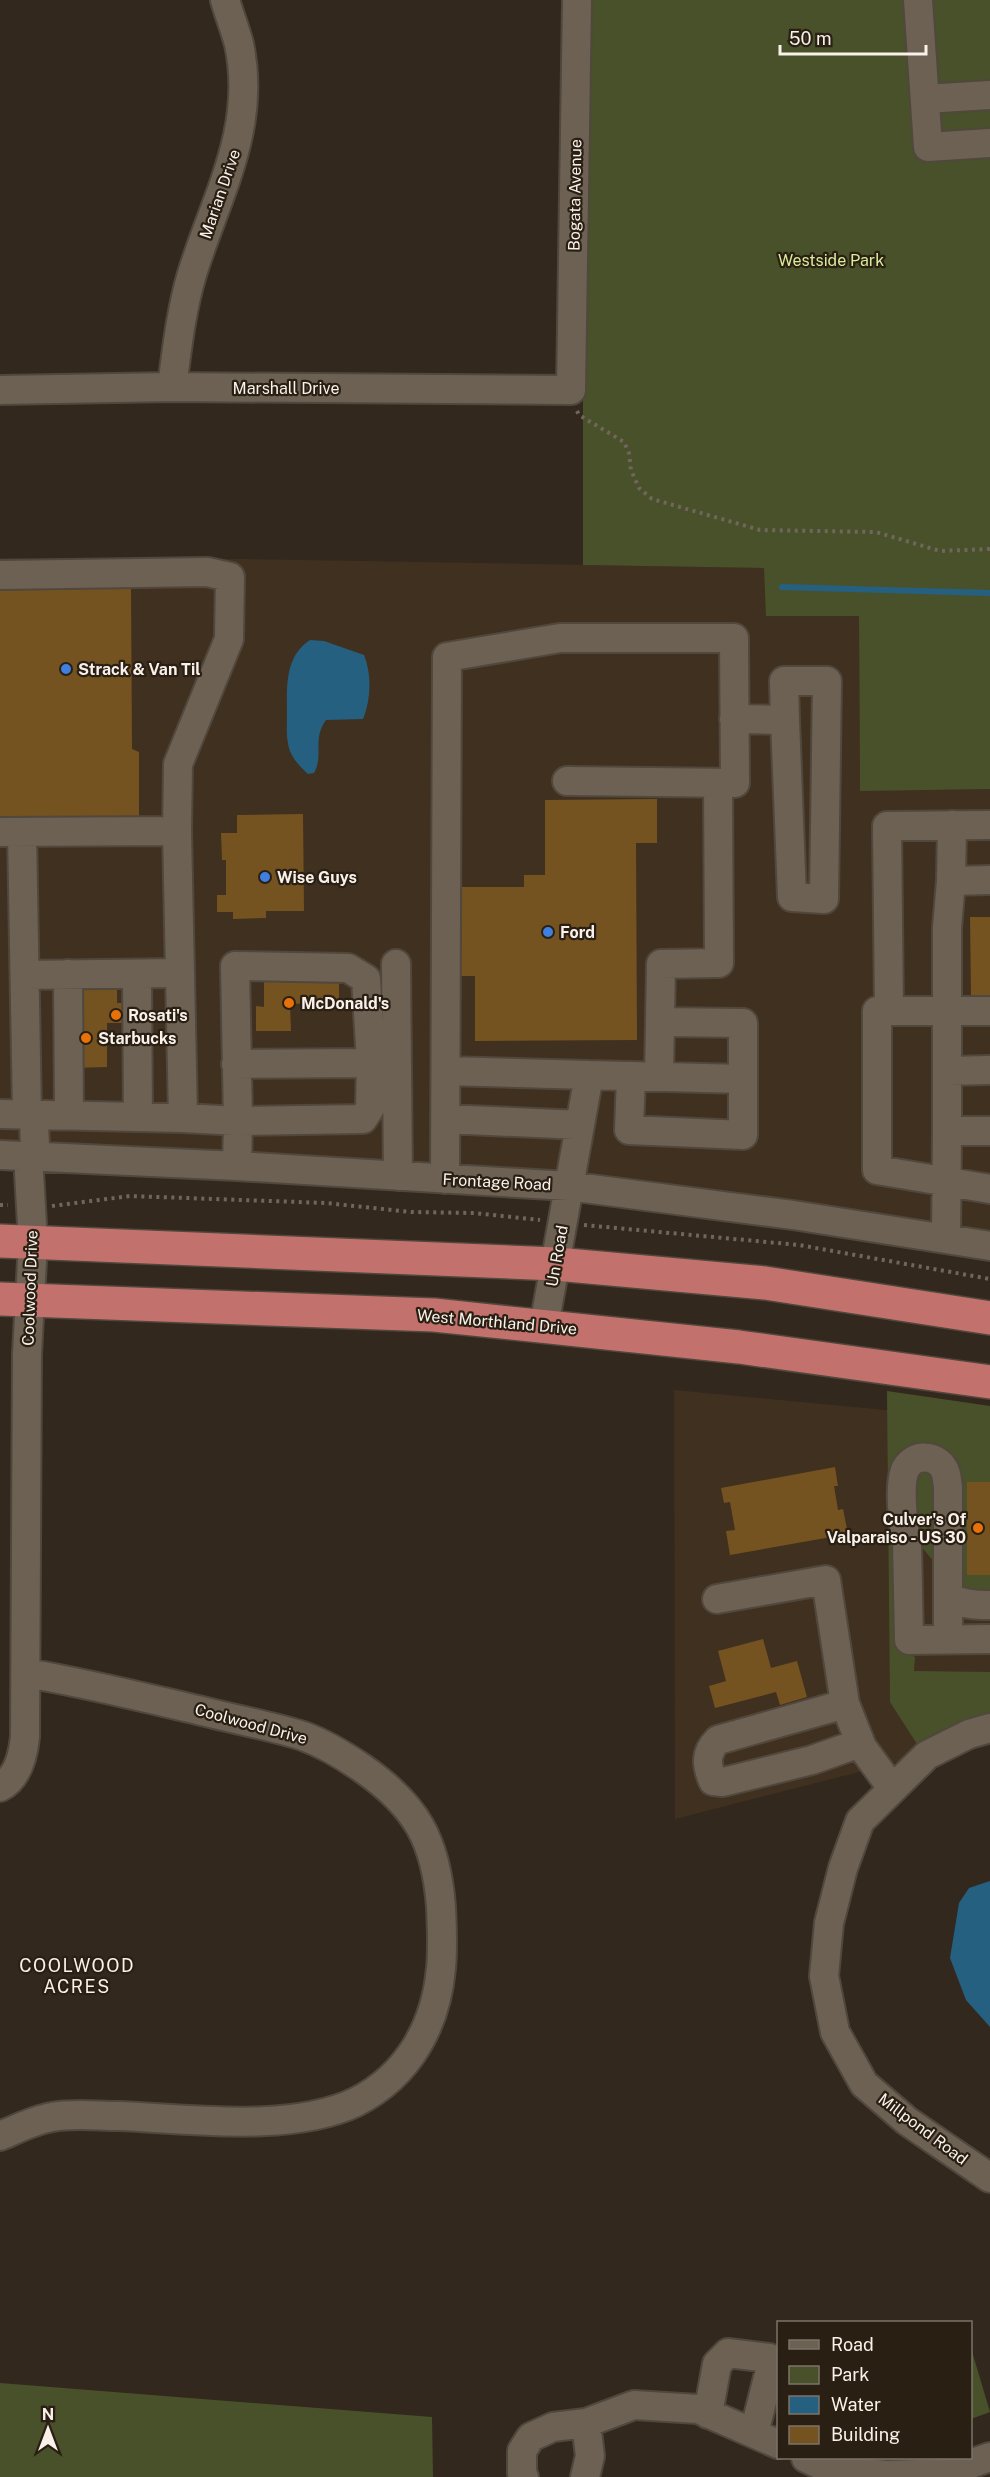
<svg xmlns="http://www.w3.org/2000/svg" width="990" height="2477" font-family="'Public Sans',sans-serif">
<rect width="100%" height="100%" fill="#33281d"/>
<!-- built -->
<path fill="#40301f" d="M0 558 243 559 765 568 767 616H859L860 790 990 789V1231L761 1198 0 1148Z
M674 1390 990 1420V1713L934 1733 917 1744 902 1761 675 1819Z"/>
<!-- green -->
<path fill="#49512b" d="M583 0H990V789L860 791 859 616H766L764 568 583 565Z
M887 1391 990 1406V1593L965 1590 959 1586 954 1478 908 1453 910 1654 915 1657 914 1671 990 1672V1713C964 1720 940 1729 917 1744L890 1702Z
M913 1470H936L935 1563 919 1544Z
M971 2348 990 2412 971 2419H970Z
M0 2383 432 2417 433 2477H0Z"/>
<!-- water -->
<path fill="#266081" d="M310 640 324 641 364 655C372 675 371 699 363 719L326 720C312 739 324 755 314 773L308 774C299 766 289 755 288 743 286 734 287 724 287 715 287 688 284 657 310 640Z
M990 1881V2027L966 2000 950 1958 959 1903 969 1888Z"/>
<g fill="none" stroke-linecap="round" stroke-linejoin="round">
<!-- stream -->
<path stroke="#266081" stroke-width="6" d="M782 587 990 593"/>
</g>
<!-- building -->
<path fill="#755321" d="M131 588 132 749 139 752V818H0V589Z
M657 799V843H636L637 1040 475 1041V976H461L460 887H524V875H545V800Z
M303 814 304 911H266V918L233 919V912H217V895H226V860H222L221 833H237V815Z
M970 917H990V996H971Z
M339 974V1002L290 1004 291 1031H256V1006L264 1007V975Z
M77 989H117V1003H125V1023H107V1067L71 1068Z
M835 1467 838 1486H834L838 1510 843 1509 848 1534 730 1555 726 1531 735 1530 730 1502 724 1503 721 1488Z
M967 1482H990V1575H967Z
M763 1639 771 1668 797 1661 807 1697 780 1705 776 1692 715 1708 709 1686 726 1681 718 1651Z"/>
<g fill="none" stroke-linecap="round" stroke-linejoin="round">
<defs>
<path id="minor" d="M918 0 928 147 990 143
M925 99 990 95
M172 387C177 349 181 311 192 274 216 196 257 129 239 44 235 29 229 14 225 0
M0 390 172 387 571 390 577 0
M0 575 207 572 230 577 229 639 178 764 177 831 0 832
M734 719 785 720 784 681H827L824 899 792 897 785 720
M177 831 183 1118 238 1121 237 1166
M22 832 27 1114 34 1123 35 1147 28 1155
M951 881 990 880
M396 964 398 1176
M68 974 69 1115
M137 974 138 1117
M25 975 178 973
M889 1011 887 826 990 825
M990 1011H877V1170L990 1189
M236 1064 371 1063 370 1108 363 1119 238 1121 235 966 348 968 366 979 371 1063
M446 1071 589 1075 544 1326
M947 1071 990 1070
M589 1075 743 1079
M631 1076 629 1130 743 1135V1023L660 1022 661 964 719 963 718 783
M659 1076 660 1022
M0 1114 183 1118
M446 1119 580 1125
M947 1131V928L951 881 952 825
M0 1155 237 1166 568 1186 793 1215 990 1246
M445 1179 447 657 560 638H734L735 783 567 781
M946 1239 947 1131H990
M948 1597C962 1604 974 1605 990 1605
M717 1599 826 1580 845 1704 862 1747 892 1788
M948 1639V1487C947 1481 947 1474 944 1469 936 1454 914 1454 906 1468 898 1482 903 1528 907 1543L909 1640 990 1639
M845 1704 718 1740C705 1753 706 1764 713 1781L723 1782 812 1760 860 1743
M990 1728 969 1734 927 1755 860 1821 843 1868 829 1923 824 1976 835 2032 864 2084 907 2121 990 2178
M0 1787C18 1778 23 1756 25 1737L27 1354 33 1242 28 1155
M0 2136C17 2129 34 2120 52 2117 73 2113 97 2116 119 2116 190 2119 291 2133 356 2102 409 2075 436 2025 441 1968 443 1947 442 1927 441 1907 436 1841 417 1806 362 1768 343 1755 325 1744 303 1736 271 1726 238 1720 206 1712 146 1698 86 1683 26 1673
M708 2414 717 2364 728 2353 769 2358 772 2362 754 2433
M806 2458 831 2470 887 2475 945 2473 990 2457
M524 2477 522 2473V2451L531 2437 553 2427 586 2423 634 2405 698 2409 778 2444
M585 2477 590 2456 586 2423"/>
<path id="highway" d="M0 1241 556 1264 765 1283 990 1318
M0 1299 434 1315 739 1347 990 1382"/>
</defs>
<!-- minor casing -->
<use href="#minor" stroke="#50473d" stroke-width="32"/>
<!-- highway casing -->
<use href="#highway" stroke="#50473d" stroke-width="36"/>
<!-- path -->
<path stroke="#70665c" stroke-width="4" stroke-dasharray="3 4.5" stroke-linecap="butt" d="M577 411 579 415 624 442 629 453 631 470 639 488 652 499 760 530 876 532 940 551 990 549
M0 1205H8
M52 1206 130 1196 326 1203 411 1212 474 1213 540 1220
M584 1225 799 1245 990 1279"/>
<!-- minor -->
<use href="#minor" stroke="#6d6154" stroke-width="28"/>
<!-- highway -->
<use href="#highway" stroke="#c3716c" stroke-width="33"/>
</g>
<!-- markers -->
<g fill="#3f7fe0" stroke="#291f13" stroke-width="2">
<circle cx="66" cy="669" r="6"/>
<circle cx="265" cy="877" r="6"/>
<circle cx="548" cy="932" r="6"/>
</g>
<g fill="#e8710a" stroke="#291f13" stroke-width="2">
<circle cx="289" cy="1003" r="6"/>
<circle cx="116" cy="1015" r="6"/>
<circle cx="86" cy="1038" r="6"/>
<circle cx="978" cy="1528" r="6"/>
</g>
<g text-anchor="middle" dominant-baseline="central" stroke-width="4.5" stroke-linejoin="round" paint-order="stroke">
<!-- street labels -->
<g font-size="16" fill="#f9f1ea" stroke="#291f13">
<text transform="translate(220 194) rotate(-71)">Marian Drive</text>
<text transform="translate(575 195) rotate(-89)">Bogata Avenue</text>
<text x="286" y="388">Marshall Drive</text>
<text transform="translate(497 1182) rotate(3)">Frontage Road</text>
<text transform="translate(557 1256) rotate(-80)">Un Road</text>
<text transform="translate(30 1288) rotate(-88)">Coolwood Drive</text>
<text transform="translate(497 1322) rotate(5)">West Morthland Drive</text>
<text transform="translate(251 1724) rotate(15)">Coolwood Drive</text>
<text transform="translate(923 2129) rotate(37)">Millpond Road</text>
</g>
<!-- park labels -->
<g font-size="16" fill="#d9ed99" stroke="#291f13">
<text x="831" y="260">Westside Park</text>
</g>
<!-- poi labels -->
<g font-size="16" font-weight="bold" fill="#f9f1ea" stroke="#291f13" text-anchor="start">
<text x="78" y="669">Strack &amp; Van Til</text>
<text x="277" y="877">Wise Guys</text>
<text x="560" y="932">Ford</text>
<text x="301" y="1003">McDonald's</text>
<text x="128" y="1015">Rosati's</text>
<text x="98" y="1038">Starbucks</text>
<text x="966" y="1519" text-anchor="end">Culver's Of<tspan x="966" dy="18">Valparaiso - US 30</tspan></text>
</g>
<!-- neighbourhood labels -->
<g font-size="18" letter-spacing="1.5" fill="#f9f1ea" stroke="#291f13">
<text x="77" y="1965">COOLWOOD<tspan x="77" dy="21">ACRES</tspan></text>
</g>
</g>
<!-- legend -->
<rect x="777" y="2321" width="195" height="138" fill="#291f13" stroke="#7c7369" stroke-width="1.5"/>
<rect x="789" y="2340" width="30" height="9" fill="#6d6154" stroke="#7c7369" stroke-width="1.5"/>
<text x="831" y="2351" font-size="18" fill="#f9f1ea">Road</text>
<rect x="789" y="2366" width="30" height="18" fill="#49512b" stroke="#7c7369" stroke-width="1.5"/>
<text x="831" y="2381" font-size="18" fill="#f9f1ea">Park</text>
<rect x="789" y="2396" width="30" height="18" fill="#266081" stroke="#7c7369" stroke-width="1.5"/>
<text x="831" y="2411" font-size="18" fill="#f9f1ea">Water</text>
<rect x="789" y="2426" width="30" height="18" fill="#755321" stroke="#7c7369" stroke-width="1.5"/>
<text x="831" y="2441" font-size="18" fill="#f9f1ea">Building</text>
<!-- north arrow -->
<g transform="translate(48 2429)" stroke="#291f13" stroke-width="4.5" paint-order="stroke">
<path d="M0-4.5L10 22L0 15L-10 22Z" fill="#f9f1ea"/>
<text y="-9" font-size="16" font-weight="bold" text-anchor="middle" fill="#f9f1ea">N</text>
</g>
<!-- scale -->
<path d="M780 45v9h146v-9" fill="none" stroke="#f9f1ea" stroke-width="3"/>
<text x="789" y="45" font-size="18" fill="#f9f1ea" stroke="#291f13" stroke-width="4.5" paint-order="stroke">50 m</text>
</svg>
